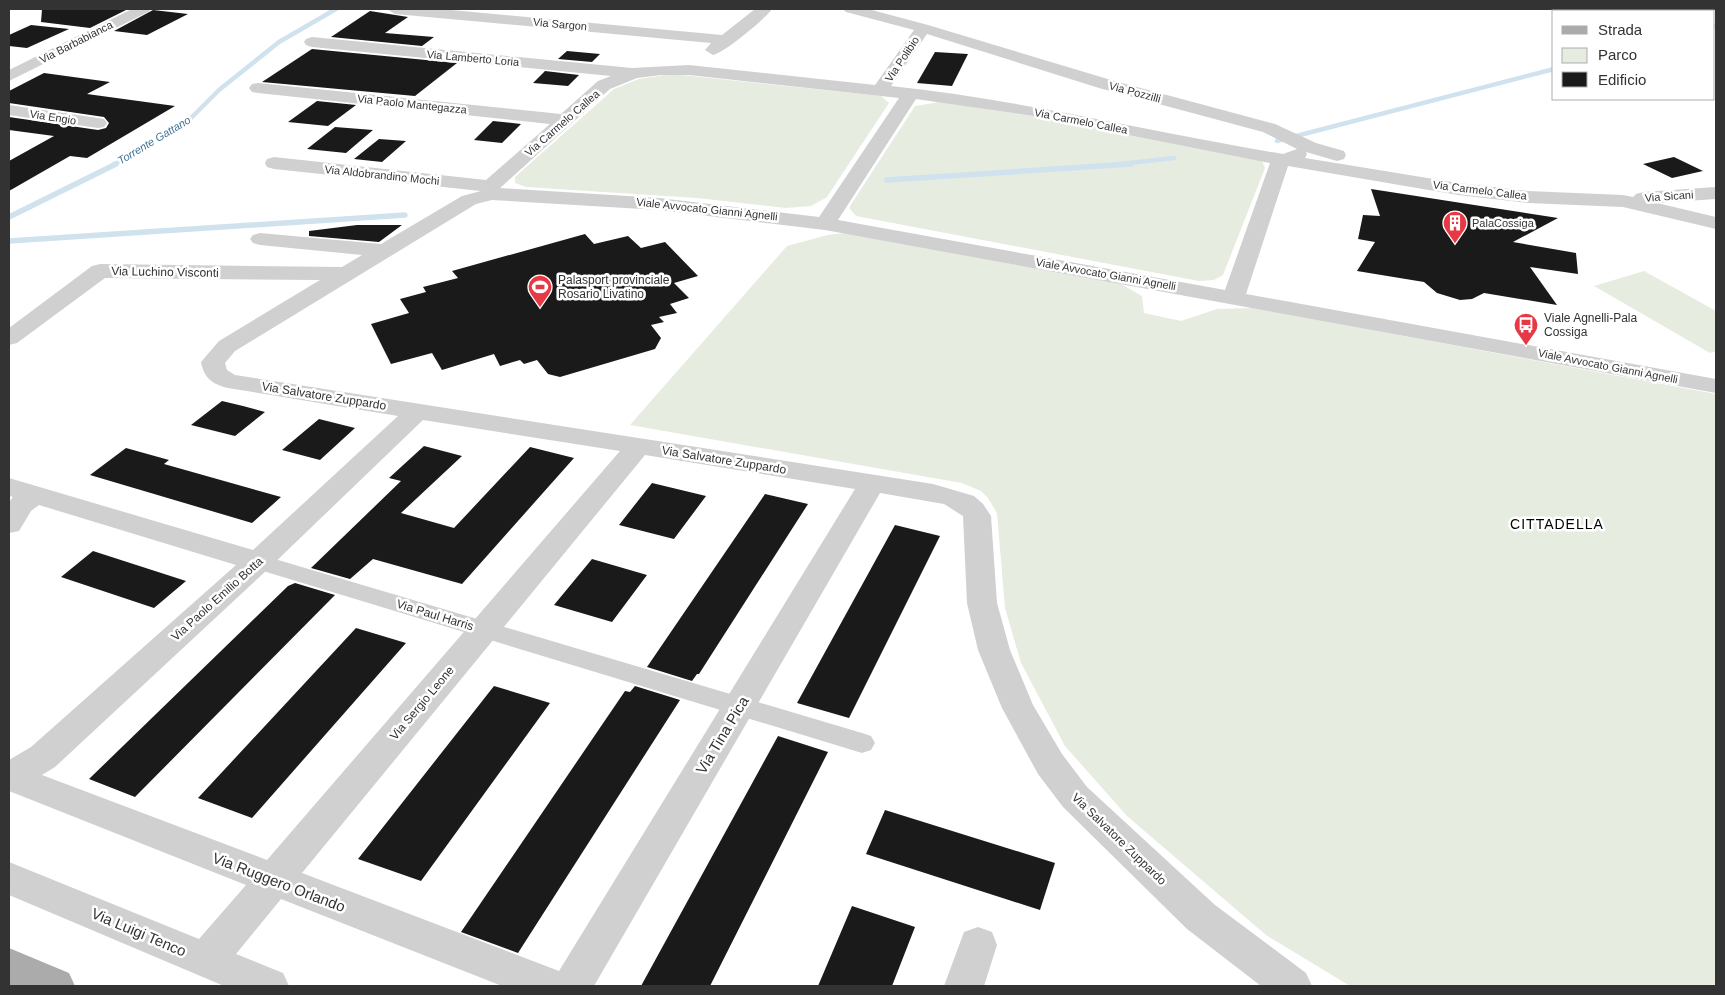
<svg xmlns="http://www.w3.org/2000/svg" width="1725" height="995" font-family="Arial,sans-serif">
<rect width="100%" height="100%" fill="#fff"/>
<!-- green -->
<path fill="#e6ecdf" d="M672 74 881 96 889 103 827 197 811 206 786 208 697 198 526 187 515 183V177L614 89 639 79Z
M940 102 1031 116 1262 160 1265 168 1223 275 1214 280 1199 281 856 216 850 209V206L915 106Z
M845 233 1121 284 1142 296 1144 313 1181 321 1217 309 1252 308 1716 394V986H1350L1266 935 1127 816 1065 746 1021 663 1005 608 997 513 988 498 981 491 962 483 630 425 787 246 828 235Z
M1644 271 1716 311V351L1710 353 1594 286Z"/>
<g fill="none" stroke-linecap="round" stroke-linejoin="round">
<!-- stream-far1 -->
<path stroke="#cfe2ee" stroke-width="4.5" d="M1714 27 1716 26
M1277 141 1554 69
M113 165 191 118 219 90 279 42 336 9
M1112 165 1174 158"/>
<!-- stream -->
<path stroke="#cfe2ee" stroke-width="5.5" d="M887 180 1131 164
M9 217 116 164
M9 241 405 215"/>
</g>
<!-- building -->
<path fill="#1a1a1a" d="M42 9H128L90 28 41 22Z
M153 10 188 14 147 35 114 31Z
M370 11 408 17 385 33 434 37 422 46 331 37Z
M31 25 69 29 27 48 9 46V35Z
M312 49 457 63 415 96 262 82Z
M567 51 600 54 592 62 558 59Z
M935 52 968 54 952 86 917 83Z
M545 71 579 75 568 86 533 83Z
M44 73 110 82 87 94 175 106 87 158 70 156 9 191V161L54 136 9 130V117L98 130 106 128 109 123 104 117 9 103V91Z
M317 101 356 105 328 126 288 122Z
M493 121 521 124 502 143 474 140Z
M335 127 373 130 346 153 307 149Z
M379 139 406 141 382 162 354 159Z
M1674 157 1703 171 1672 178 1643 164Z
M1371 189 1558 218 1513 242 1576 253 1578 274 1530 267 1557 305 1484 293 1472 299 1460 300 1437 293 1424 282 1357 271 1375 242 1358 239 1363 215 1380 216Z
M357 225H402L379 242 309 236V231Z
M585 234 594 244 628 236 641 248 665 242 698 276 674 283 689 298 670 304 677 313 659 317 664 322 651 325 661 338 655 349 560 377 548 374 537 360 524 364 520 360 500 366 494 354 442 370 432 353 391 364 371 324 409 313 400 299 426 292 423 287 458 278 452 271Z
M222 401 243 406 265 412 235 436 191 425Z
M319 419 355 428 320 460 282 450Z
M424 446 462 456 401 513 454 528 530 447 574 458 462 584 373 559 350 579 311 568 401 481 389 478Z
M126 448 169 460 164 464 281 497 252 523 90 475Z
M652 483 706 496 674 539 619 525Z
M765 494 808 504 699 674H697L692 681 647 667Z
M895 525 940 536 849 718 797 703Z
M93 551 186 581 154 608 61 577Z
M592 559 647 575 612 622 554 605Z
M295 583 335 595 135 797 89 779 288 586Z
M356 628 406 643 252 818 198 798Z
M494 686 550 703 421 881 358 859Z
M635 686 680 700 518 953 461 932 625 691 630 692Z
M778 736 828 752 710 986H641Z
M885 810 1055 863 1040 910 866 854Z
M852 906 915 927 892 986H818Z"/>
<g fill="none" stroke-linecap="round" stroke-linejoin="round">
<!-- pedestrian -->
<path fill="#d0d0d0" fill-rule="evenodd" d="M258 554 862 733 871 736 875 743 871 750 862 753 250 567 247 562 250 557Z"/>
<!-- minor -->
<path fill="#d0d0d0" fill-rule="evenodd" d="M132 9H151L148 12 9 81V70Z
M387 9H441L722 35 755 9H772C764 20 725 52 713 55L705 50 711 43 395 14Z
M843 9H868L928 25 1111 80 1275 124 1316 143 1344 151 1346 155 1344 159 1337 161 1306 152 1307 154 1305 158 1458 183 1528 191 1623 195 1633 197 1636 194 1643 192 1716 187V199L1657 203 1716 217V229L1623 207 1528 203 1458 195 1288 166 1246 294 1716 379V393L825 230 659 210 492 200 476 204 235 351 225 363 227 370 235 375 933 484 974 496 983 504 991 516 997 603 1010 650 1033 705 1062 754 1087 787 1215 905 1306 973 1312 986H1261L1187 929 1063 807 1038 774 1002 708 978 650 967 603 963 516 944 504 880 493 594 986H502L281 899 236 954 283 973 289 986H224L9 895V862L199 939 246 885 9 791V760L31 747 236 565 39 505 31 511 19 531 9 533V502L13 497 9 496V478L253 550 398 416 228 388C212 384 204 378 201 362L219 341 320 280 105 278 17 343 9 345V328L92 266 100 264 342 267 362 255 260 245 253 243 250 239 253 235 260 233 381 244 462 196 481 191 274 169 267 167 265 163 267 159 274 157 486 180 550 124 258 93 252 92 249 88 252 84 258 83 561 114 598 81 611 76 312 47 306 45 304 42 306 39 312 37 632 68 689 65 875 85 914 30 846 12ZM927 34 1099 88 1263 132 1297 149 1283 154C1152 132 1023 100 891 86ZM661 75H689L899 98 819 217 659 198 500 188 610 89 637 78ZM916 99 1033 116 1270 163 1225 290 838 220ZM423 420 620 451 267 860 42 775 55 767 268 569ZM645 455 855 489 559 971 302 873Z
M9 105 98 118 104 119 107 123 104 127 98 128 9 115Z
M978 927 992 932 997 945 984 986H944L964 932Z"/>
<!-- primary -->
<path fill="#ababab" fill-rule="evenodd" d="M9 948 69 973 75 986 9 985Z"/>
</g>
<!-- icons -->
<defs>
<symbol id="building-pin" viewBox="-11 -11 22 30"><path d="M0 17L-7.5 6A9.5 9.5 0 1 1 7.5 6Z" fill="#e63946" stroke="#fff"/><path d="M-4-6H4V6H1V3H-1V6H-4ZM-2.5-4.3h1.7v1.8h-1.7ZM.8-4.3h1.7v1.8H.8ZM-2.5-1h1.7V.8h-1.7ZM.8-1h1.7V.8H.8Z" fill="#fff"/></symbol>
<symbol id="stadium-pin" viewBox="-11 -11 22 30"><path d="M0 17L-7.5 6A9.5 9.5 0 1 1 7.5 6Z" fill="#e63946" stroke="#fff"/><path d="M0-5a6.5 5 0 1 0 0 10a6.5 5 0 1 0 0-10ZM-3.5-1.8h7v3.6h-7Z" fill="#fff"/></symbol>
<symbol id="bus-pin" viewBox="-11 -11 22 30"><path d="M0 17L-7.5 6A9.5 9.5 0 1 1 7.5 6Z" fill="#e63946" stroke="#fff"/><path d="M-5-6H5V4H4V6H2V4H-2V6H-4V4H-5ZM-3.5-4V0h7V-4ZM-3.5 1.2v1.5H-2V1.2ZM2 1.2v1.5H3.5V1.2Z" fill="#fff"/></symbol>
</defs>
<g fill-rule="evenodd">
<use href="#building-pin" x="1441" y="209" width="28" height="38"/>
<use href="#stadium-pin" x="526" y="273" width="28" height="38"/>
<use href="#bus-pin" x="1512" y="311" width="28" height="38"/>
</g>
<g text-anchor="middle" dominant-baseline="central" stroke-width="5" stroke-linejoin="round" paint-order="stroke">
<!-- far-street labels -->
<g font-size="11" fill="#333" stroke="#fff">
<text transform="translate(560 24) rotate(5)">Via Sargon</text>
<text transform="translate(76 42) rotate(-27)">Via Barbabianca</text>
<text transform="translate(473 58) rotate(5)">Via Lamberto Loria</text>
<text transform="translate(902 59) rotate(-56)">Via Polibio</text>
<text transform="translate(1135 92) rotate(15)">Via Pozzilli</text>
<text transform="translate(412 104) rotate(6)">Via Paolo Mantegazza</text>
<text transform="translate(53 117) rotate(9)">Via Engio</text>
<text transform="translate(1081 121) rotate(11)">Via Carmelo Callea</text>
<text transform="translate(562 123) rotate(-41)">Via Carmelo Callea</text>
<text transform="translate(382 175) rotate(6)">Via Aldobrandino Mochi</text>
<text transform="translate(1480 190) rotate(7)">Via Carmelo Callea</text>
<text transform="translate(1669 196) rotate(-4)">Via Sicani</text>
<text transform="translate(707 209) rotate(6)">Viale Avvocato Gianni Agnelli</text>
<text transform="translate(1106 274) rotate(10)">Viale Avvocato Gianni Agnelli</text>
<text transform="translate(1608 366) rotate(11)">Viale Avvocato Gianni Agnelli</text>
</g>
<!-- far-water labels -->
<g font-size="11" font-style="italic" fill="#3f7597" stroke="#fff">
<text transform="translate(154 140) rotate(-31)">Torrente Gattano</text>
</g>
<!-- far-poi labels -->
<g font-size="11" fill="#333" stroke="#fff" text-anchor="start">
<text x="1472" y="223">PalaCossiga</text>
</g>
<!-- street labels -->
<g font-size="12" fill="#333" stroke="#fff">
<text transform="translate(165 272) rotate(1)">Via Luchino Visconti</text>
<text transform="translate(324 396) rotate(9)">Via Salvatore Zuppardo</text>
<text transform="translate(724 460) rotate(9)">Via Salvatore Zuppardo</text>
<text transform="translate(217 599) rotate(-42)">Via Paolo Emilio Botta</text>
<text transform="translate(435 615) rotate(17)">Via Paul Harris</text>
<text transform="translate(422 703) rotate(-50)">Via Sergio Leone</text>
<text transform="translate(1119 839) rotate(44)">Via Salvatore Zuppardo</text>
</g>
<!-- poi labels -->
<g font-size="12" fill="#333" stroke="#fff" text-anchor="start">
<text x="558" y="280">Palasport provinciale<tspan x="558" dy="14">Rosario Livatino</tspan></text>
<text x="1544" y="318">Viale Agnelli-Pala<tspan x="1544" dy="14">Cossiga</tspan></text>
</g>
<!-- neighbourhood labels -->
<g font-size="14" letter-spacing="1" fill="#000" stroke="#fff">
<text x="1557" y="524">CITTADELLA</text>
</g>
<!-- near-street labels -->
<g font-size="15" fill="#333" stroke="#fff">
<text transform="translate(722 735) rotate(-59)">Via Tina Pica</text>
<text transform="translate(279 882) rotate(21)">Via Ruggero Orlando</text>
<text transform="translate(139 932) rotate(23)">Via Luigi Tenco</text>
</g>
</g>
<!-- border -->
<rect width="1725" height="995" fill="none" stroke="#333333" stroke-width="20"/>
<!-- legend -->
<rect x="1552" y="10" width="162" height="90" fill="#ffffff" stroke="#adadad"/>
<rect x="1562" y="26" width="25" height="8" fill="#ababab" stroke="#adadad"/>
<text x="1598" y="35" font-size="15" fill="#333333">Strada</text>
<rect x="1562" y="48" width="25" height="15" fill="#e6ecdf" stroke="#adadad"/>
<text x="1598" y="60" font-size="15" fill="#333333">Parco</text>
<rect x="1562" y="72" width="25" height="15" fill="#1a1a1a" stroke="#adadad"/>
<text x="1598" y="85" font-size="15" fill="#333333">Edificio</text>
</svg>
